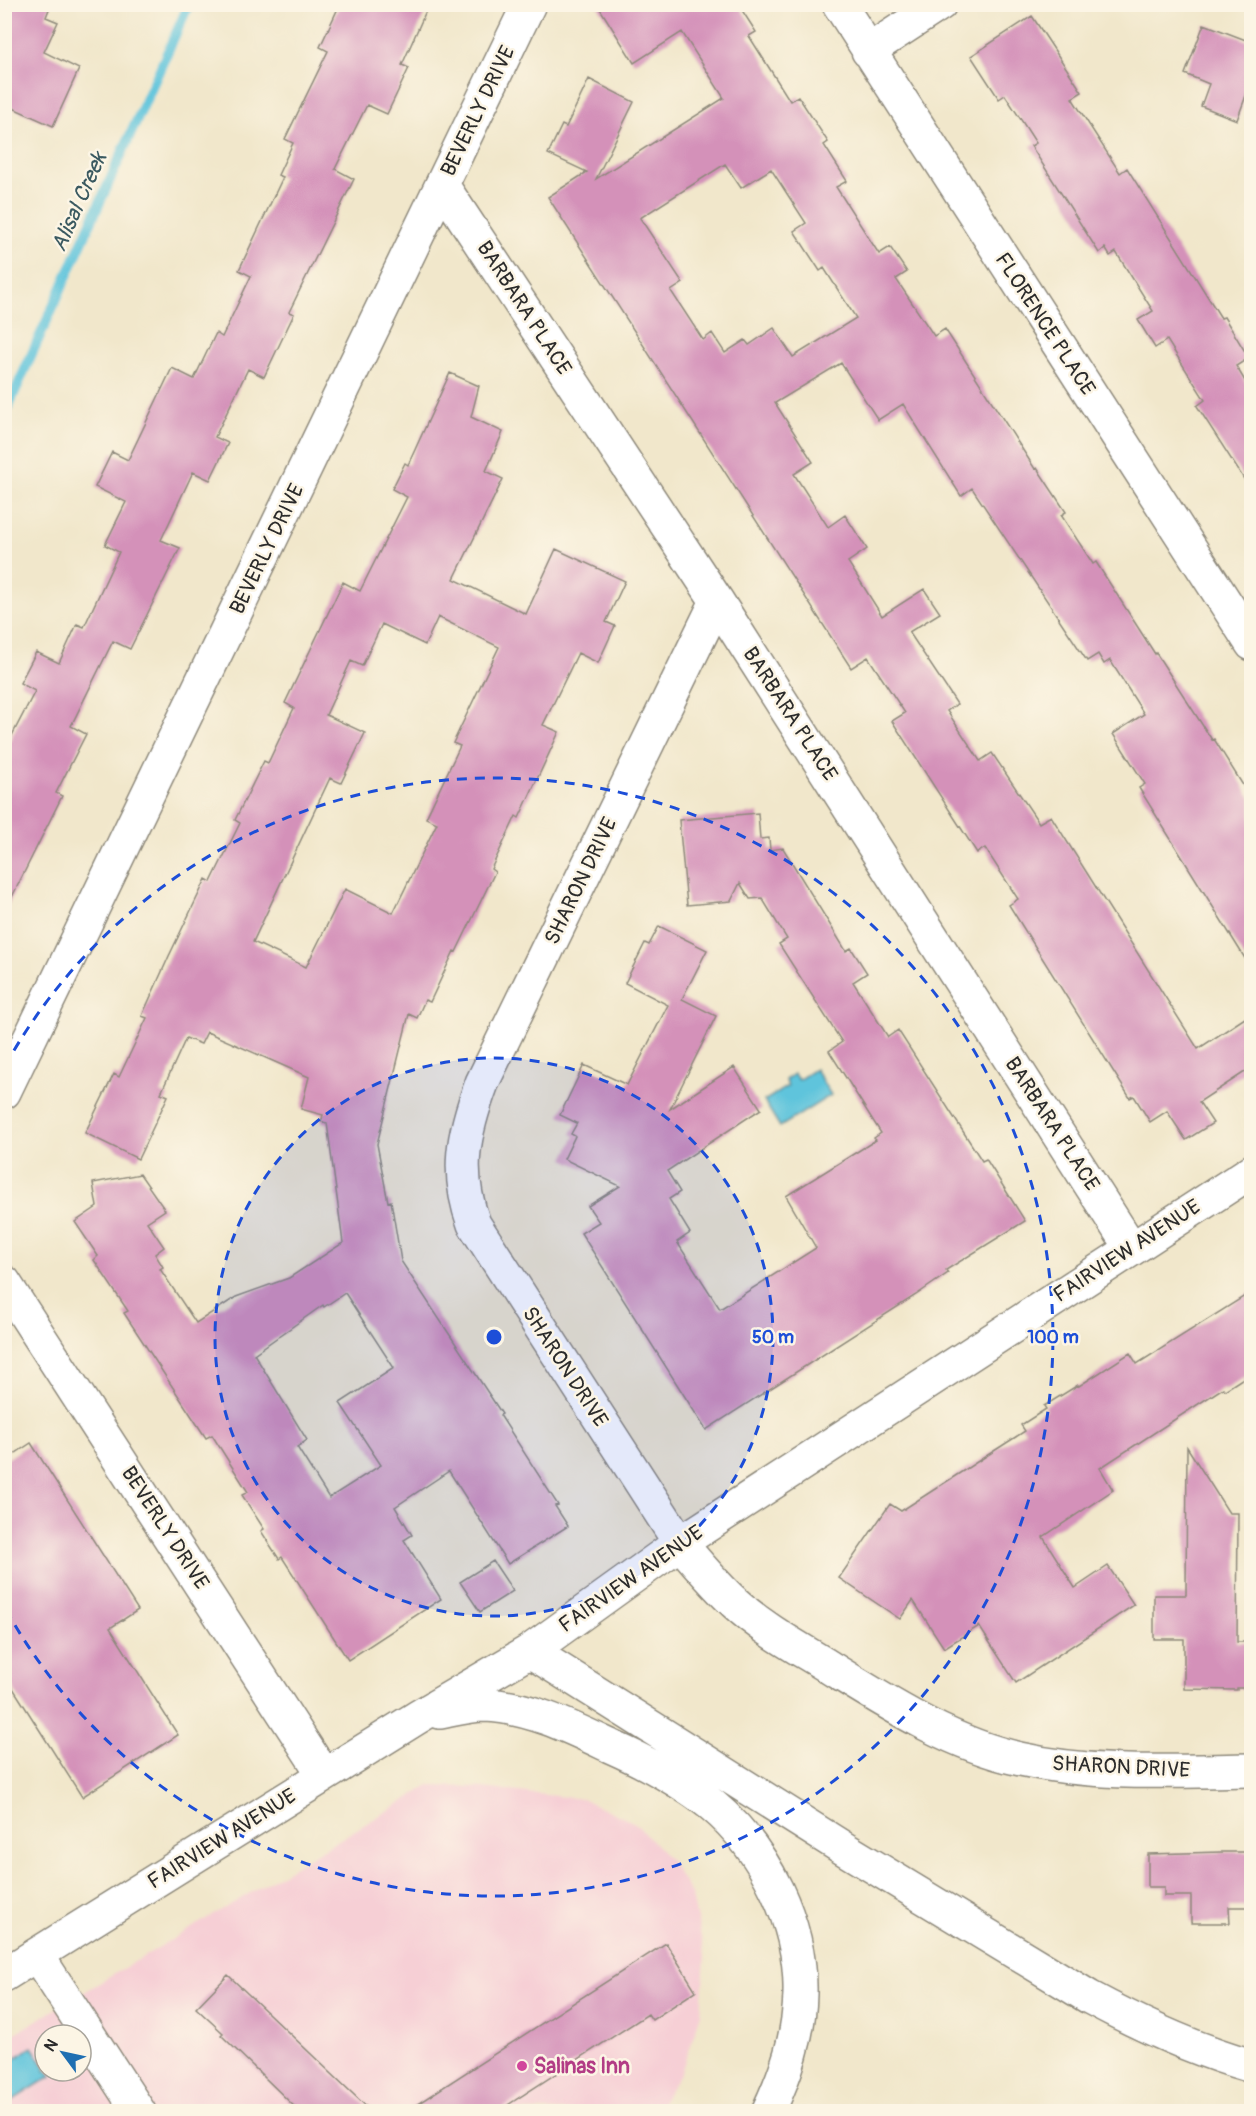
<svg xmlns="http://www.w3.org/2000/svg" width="1256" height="2116" font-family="Pangolin,sans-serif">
<rect width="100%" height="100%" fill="#fcf5e5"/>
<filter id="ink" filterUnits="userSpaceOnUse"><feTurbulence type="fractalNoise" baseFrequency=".0167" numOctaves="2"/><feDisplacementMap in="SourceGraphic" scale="12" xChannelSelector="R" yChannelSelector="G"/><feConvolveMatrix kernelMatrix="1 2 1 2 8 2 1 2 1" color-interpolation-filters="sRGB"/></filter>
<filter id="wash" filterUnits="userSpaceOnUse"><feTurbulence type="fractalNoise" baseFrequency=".008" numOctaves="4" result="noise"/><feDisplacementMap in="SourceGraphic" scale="24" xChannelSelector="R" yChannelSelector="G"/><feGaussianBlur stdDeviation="1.35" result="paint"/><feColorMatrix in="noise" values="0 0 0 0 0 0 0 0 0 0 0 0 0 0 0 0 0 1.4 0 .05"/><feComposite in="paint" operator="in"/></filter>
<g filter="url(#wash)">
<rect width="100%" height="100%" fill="#f1e7cb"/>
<!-- built -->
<path fill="#f6cfd5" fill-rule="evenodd" d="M429 1786 473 1787 583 1799 635 1823 671 1861 692 1896 705 1956 701 2014 681 2072 656 2111H5L4 2040ZM45 2035H81V2071H45Z"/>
<!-- water -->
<path fill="#5ec4dc" stroke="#447884" stroke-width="1.5" d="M815 1069 831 1095 780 1127 764 1101 788 1086 785 1080 794 1074 798 1080Z
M32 2047 45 2067V2071H47L51 2076 7 2104 5 2100V2065Z"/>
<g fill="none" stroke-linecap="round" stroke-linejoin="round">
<!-- stream -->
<path stroke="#5ec4dc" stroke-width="10" d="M4 416 189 4"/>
</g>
<g id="blocks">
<!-- building -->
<path fill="#d491b9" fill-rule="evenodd" d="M4 4H51L46 17 58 22 44 52 79 69 53 126 4 104Z
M340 4H429L402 65 409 68 387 114 367 105 335 169 354 179 289 312 294 314 264 377 248 369 215 437 228 443 210 480 193 472 161 540 180 548 130 649 113 641 71 726 86 734 56 793 62 796 4 913V751L35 691 20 683 36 652 59 663 77 624 84 627 119 552 105 545 126 502 95 487 112 452 128 460 172 368 194 379 216 333 222 337 251 276 239 270 283 177 278 175 293 143 285 139 328 51 320 47Z
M597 4H738L756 32 749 36 790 101 798 96 828 142 824 145 847 181 836 187 879 254 890 247 907 272 896 279 934 336 945 329 1035 469 1037 468 1066 512 1061 515 1093 564 1096 562 1155 654 1156 653 1212 740 1214 739 1251 798V968L1139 788 1145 784 1113 734 1144 714 1110 660 1104 664 1098 654 1087 661 972 488 961 496 903 404 878 420 841 363 775 403 813 462 794 474 828 527 845 515 867 549 848 562 882 616 924 589 940 613 909 632 957 704 947 711 980 761 992 753 1039 823 1051 816 1198 1049 1251 1014V1068L1199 1102 1213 1123 1186 1140 1167 1111 1150 1122 1134 1096 1130 1098 1009 905 1018 899 985 848 977 853 892 721 905 713 868 657 851 668 548 197 587 172 548 154 562 125 566 127 589 79 634 102 596 179 724 98 682 32 634 63ZM725 164 741 188 771 169 806 223 794 231 820 271 824 268 856 318 793 357 774 328 749 345 745 340 725 353 712 333 703 340 671 291 683 283 640 218Z
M1032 16 1082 92 1072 98 1120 173 1127 168 1221 318 1224 317 1249 358 1236 366 1251 391V490L1197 406 1205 400 1167 340 1155 348 1138 320 1153 311 1116 252 1110 256 1105 248 1099 253 1031 146 1036 143 1005 95 999 99 971 56Z
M1204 24 1251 42V82L1237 120 1201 106 1209 84 1185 74Z
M450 373 479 386 471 417 503 432 486 471 503 479 454 579 526 614 556 549 625 581 606 622 615 626 598 663 578 653 543 725 559 732 519 818 516 816 491 869 495 872 456 952 454 951 430 1002 425 1000 417 1018 409 1014 377 1144 388 1202 391 1201 401 1261 502 1414 500 1415 558 1505 555 1506 568 1526 508 1564 449 1471 395 1507 412 1535 404 1540 441 1599 348 1660 282 1557 279 1559 261 1531 264 1529 242 1495 248 1492 212 1435 206 1438 124 1313 128 1311 94 1260 98 1256 75 1222 97 1207 93 1183 140 1174 165 1210 147 1222 164 1247 155 1254 163 1267 160 1269 196 1323 236 1297 289 1278 343 1243 327 1123 321 1122 323 1115 301 1109 309 1077 207 1032 201 1044 186 1038 161 1093 168 1096 138 1159 85 1133 114 1074 119 1077 147 1018 142 1016 169 956 206 879 211 882 240 823 235 820 264 761 268 763 294 708 285 703 343 582 360 591 407 497 392 489 405 463 408 465ZM438 617 499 647 453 743 460 746 426 818 437 823 393 913 345 889 306 967 253 942 330 778 341 783 365 733 326 715 351 661 362 666 382 624 425 645ZM345 1293 394 1368 340 1403 381 1465 329 1498 297 1447 307 1440 254 1354 323 1305 324 1307Z
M758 813 760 839 769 838 770 850 783 848 846 951 851 948 867 973 853 982 888 1037 898 1030 982 1161 986 1159 1025 1221 946 1270 948 1273 916 1295 706 1430 581 1233 599 1222 588 1206 620 1186 564 1159 575 1136 571 1134 577 1123 560 1115 584 1065 627 1085 668 1005 625 983 645 943 649 945 659 926 707 950 682 999 716 1016 670 1109 734 1067 761 1109 667 1171 680 1192 669 1199 690 1233 677 1242 720 1309 816 1248 786 1196 876 1140 874 1138 881 1133 829 1051 842 1042 779 944 787 939 762 898 750 899 740 883 731 901 687 905 679 820Z
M1251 1292V1373L1225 1390 1223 1388 1100 1468 1113 1490 1043 1537 1075 1588 1108 1566 1134 1605 1016 1683 979 1626 944 1648 913 1600 900 1619 839 1578 890 1504 901 1511 1025 1431 1021 1425 1046 1409 1044 1406 1078 1385 1079 1386 1130 1353 1137 1364Z
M31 1443 138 1610 110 1628 178 1735 82 1797 4 1674V1461Z
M1187 1447 1229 1513H1238L1237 1642H1251V1688H1237V1690L1184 1689V1639H1154V1595H1186Z
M493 1561 513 1591 480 1612 460 1582Z
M1222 1852H1251V1907H1229L1230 1923H1191V1896H1164V1887H1148V1854Z
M666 1943 696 1991 652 2020 648 2014 497 2112H405Z
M228 1975 372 2112H300L221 2035 223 2033 196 2008Z"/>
</g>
</g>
<g filter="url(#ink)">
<use href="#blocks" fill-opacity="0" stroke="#8e897b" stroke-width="1.5"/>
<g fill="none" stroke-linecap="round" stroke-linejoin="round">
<defs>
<path id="minor" d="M839 4 1252 644
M868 51 940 4
M442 185 717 601 1131 1248
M717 601 482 1083C463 1134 455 1172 474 1224L680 1543C698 1564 715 1585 735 1603 763 1629 797 1647 829 1667 889 1704 951 1744 1020 1759 1096 1776 1175 1771 1252 1770
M4 1092 529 4
M4 1282 324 1775
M530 1651 680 1543 1252 1171
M37 1955 139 2112"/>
<path id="highway" d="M440 1712C455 1709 470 1705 485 1705 530 1707 570 1727 610 1746 644 1761 683 1782 712 1805 765 1849 802 1925 800 1994 799 2036 786 2074 768 2112
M4 1975 418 1717 530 1651 843 1848 1089 1997C1141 2025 1195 2050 1252 2066"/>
</defs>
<!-- minor casing -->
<use href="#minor" stroke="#8e897b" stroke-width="36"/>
<!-- highway casing -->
<use href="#highway" stroke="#8e897b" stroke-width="36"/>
<!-- minor -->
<use href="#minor" stroke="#fff" stroke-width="33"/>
<!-- highway -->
<use href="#highway" stroke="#fff" stroke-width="33"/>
</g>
</g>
<!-- distance rings -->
<circle cx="494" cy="1337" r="279" fill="#1d4ed8" fill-opacity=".12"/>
<g fill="none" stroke="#1d4ed8" stroke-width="3" stroke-dasharray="10 8">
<circle cx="494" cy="1337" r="279"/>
<path d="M5 1066A559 559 0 1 1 5 1608"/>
</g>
<!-- markers -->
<circle fill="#d1479c" stroke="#fcf5e5" stroke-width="2" cx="522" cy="2066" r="6"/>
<g text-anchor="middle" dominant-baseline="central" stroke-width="5" stroke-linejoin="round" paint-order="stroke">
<!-- street labels -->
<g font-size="21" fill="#2b2b2b" stroke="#fcf5e5">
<text transform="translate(478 111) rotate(-64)">BEVERLY DRIVE</text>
<text transform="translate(524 308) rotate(57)">BARBARA PLACE</text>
<text transform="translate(1045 324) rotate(57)">FLORENCE PLACE</text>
<text transform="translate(267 549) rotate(-64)">BEVERLY DRIVE</text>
<text transform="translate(790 714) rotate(57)">BARBARA PLACE</text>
<text transform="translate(581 881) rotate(-64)">SHARON DRIVE</text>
<text transform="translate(1052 1124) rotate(57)">BARBARA PLACE</text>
<text transform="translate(1127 1251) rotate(-33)">FAIRVIEW AVENUE</text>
<text transform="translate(565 1367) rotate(57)">SHARON DRIVE</text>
<text transform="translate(165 1528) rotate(57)">BEVERLY DRIVE</text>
<text transform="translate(631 1579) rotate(-35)">FAIRVIEW AVENUE</text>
<text transform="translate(1121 1767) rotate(3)">SHARON DRIVE</text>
<text transform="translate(222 1839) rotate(-32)">FAIRVIEW AVENUE</text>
</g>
<!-- hotel labels -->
<g font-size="21" font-weight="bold" fill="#b23c85" stroke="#fcf5e5" text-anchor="start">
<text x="534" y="2066">Salinas Inn</text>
</g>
<!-- water labels -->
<g font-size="22" font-style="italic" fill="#3a5960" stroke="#fcf5e5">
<text transform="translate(79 202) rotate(-66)">Alisal Creek</text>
</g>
</g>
<circle cx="494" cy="1337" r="9" fill="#1d4ed8" stroke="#fcf5e5" stroke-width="3"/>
<g font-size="18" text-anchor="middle" font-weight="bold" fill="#1d4ed8" stroke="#fcf5e5" stroke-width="5" stroke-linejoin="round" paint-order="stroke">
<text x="773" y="1343">50 m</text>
<text x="1053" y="1343">100 m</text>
</g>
<!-- margin -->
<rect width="1256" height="2116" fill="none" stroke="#fcf5e5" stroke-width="24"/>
<!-- north arrow -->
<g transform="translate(63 2053) rotate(303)"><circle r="28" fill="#fcf5e5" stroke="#a8a49b" stroke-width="1.5"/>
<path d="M0-4.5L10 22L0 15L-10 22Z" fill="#1f6fb2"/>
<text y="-9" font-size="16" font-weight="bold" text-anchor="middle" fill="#2b2b2b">N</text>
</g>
</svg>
